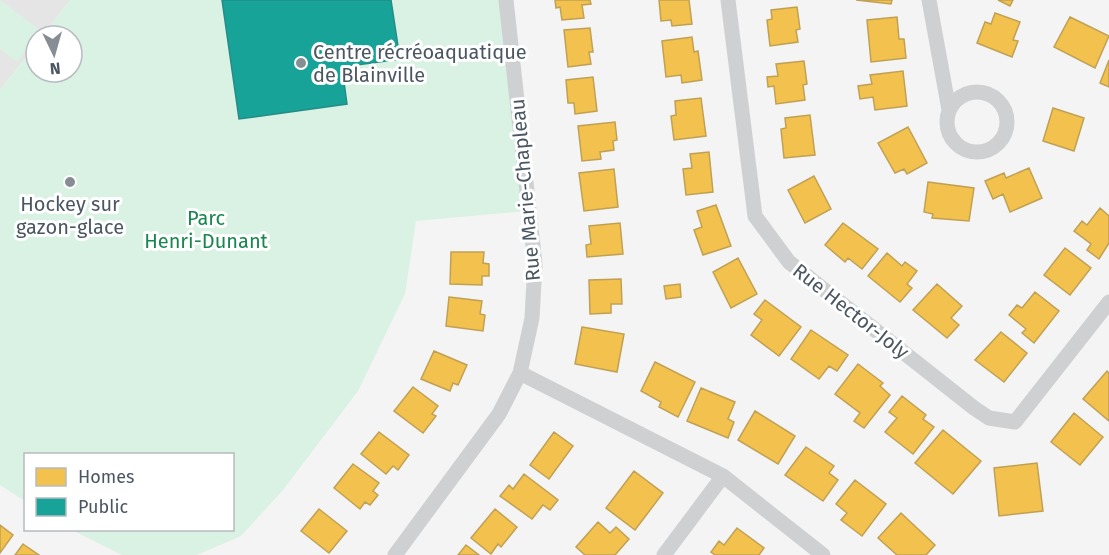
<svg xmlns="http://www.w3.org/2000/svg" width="1109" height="555" font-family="'Fira Sans',sans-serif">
<rect width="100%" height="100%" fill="#f4f4f4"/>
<!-- education -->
<path fill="#e6e5e6" d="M0 0H70L42 36H36V44L0 90Z"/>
<!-- green -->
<path fill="#d9f2e3" d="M0 0 41 31 17 62 0 49Z
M70 0H504L528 211 416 221 405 294 358 391 283 490 241 536 197 555H122L72 530H232V454H26L25 501 0 485V90L36 44V72H72V36H42Z"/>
<!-- homes -->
<path fill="#f2c14e" stroke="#c0a154" stroke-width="1.5" d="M555 0H590L591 4 582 5 584 18 562 20 560 7 556 8Z
M659 0H689L692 24 672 26 671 20 661 21Z
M856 0H892L891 4Z
M998 0H1013L1010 6Z
M797 7 800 29 796 30 798 42 770 46 767 20 772 19 771 10Z
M995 13 1020 22 1013 40 1018 41 1012 57 977 43 985 22 991 24Z
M897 17 899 39H904L906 58 871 62 867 20Z
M1070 17 1109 36 1095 68 1054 47Z
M590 28 593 52H589L591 64 568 67 564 30Z
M692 37 694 52 698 51 702 80 682 83 681 75 666 77 662 41Z
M1109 60V87L1100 83Z
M804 61 807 84 803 85 805 100 776 104 774 86 768 87 767 77 778 76 776 64Z
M903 71 907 106 875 110 873 97 860 99 858 86 872 84 870 75Z
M593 77 597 111 575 114 574 103H568L566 80Z
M701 98 706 136 674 140 671 116 676 115 675 101Z
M1053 108 1084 118 1074 151 1043 141Z
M810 115 815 155 784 158 781 129 786 128 785 118Z
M615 122 617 140 613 141 614 150 600 152 601 159 582 161 578 126Z
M908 127 927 163 907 174 904 169 895 173 878 143Z
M709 152 713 192 686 195 683 169 692 168 690 154Z
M1029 168 1042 198 1010 212 1003 194 993 199 985 181 1004 173 1006 178Z
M614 169 618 207 584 211 579 173Z
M814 176 831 209 805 223 788 190Z
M928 182 974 188 969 221 932 218 933 214 924 212Z
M716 205 731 246 703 255 694 230 702 227 697 211Z
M1100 208 1109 216V243L1099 259 1087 250 1091 244 1074 231 1082 221 1087 225Z
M620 223 623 254 587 257 586 245 591 244 589 226Z
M843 223 878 249 862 269 848 258 845 262 825 245Z
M1065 248 1091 268 1070 295 1044 275Z
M451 252H484L483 263 489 264V276H482V285L450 284Z
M887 253 902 266 905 262 917 271 907 284 912 288 900 302 868 276Z
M738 258 757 294 731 308 713 272Z
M621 279 622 304H611V313L590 314 589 280Z
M680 284 681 297 666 299 664 286Z
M937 284 962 306 951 318 959 325 947 338 913 310Z
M1035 292 1059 311 1034 343 1022 333 1026 329 1009 315 1017 305 1022 308Z
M449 297 482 301 480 314 485 315 483 331 446 326Z
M765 300 801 327 779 356 751 335 762 320 754 314Z
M582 327 624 334 617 372 575 364Z
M811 330 848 355 837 371 829 366 819 379 791 359Z
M1001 332 1027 353 1004 382 975 360Z
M434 351 467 365 458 385 453 383 450 391 421 379Z
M655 362 695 382 678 417 659 407 661 402 641 391Z
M858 364 883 383 880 386 890 395 864 428 854 421 860 413 835 394Z
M1107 371 1109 373V421L1083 399Z
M413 387 438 406 432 414 436 416 423 433 394 411Z
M701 388 735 402 728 419 734 422 728 438 687 421Z
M902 396 926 415 923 419 934 427 913 454 885 432 897 418 889 412Z
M755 411 795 436 778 464 738 440Z
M1074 413 1103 437 1080 465 1051 442Z
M943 430 981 461 953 494 915 463Z
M379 432 409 455 398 470 393 466 386 474 361 454Z
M554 432 573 446 549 479 530 465Z
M806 447 834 466 829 473 838 480 823 501 785 475Z
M1037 463 1043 511 999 516 994 468Z
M353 464 379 483 373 491 378 495 370 505 365 502 360 509 334 488Z
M634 471 663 493 635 530 606 508Z
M524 474 558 500 550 510 543 505 532 519 500 496 509 485 513 489Z
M855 480 886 504 862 536 841 520 847 513 836 504Z
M319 509 347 531 329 553 301 531Z
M495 509 517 527 501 547 498 544 491 554 471 538Z
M901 513 935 545 926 555H897L878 538Z
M598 522 610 533 616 527 629 539 615 555H585L576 547Z
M0 525 13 535 0 553Z
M737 528 764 548 759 555H715L711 552 719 541 724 545Z
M23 544 39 555H15Z
M466 545 479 555H458Z"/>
<!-- public -->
<path fill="#17a398" stroke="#268c88" stroke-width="1.5" d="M222 0H391L400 59 342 67 347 104 239 119Z"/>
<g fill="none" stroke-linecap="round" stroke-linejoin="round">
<!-- street -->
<path stroke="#ced0d2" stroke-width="15" d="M728 0 755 216 789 262 974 408 989 418 1015 422 1109 302
M929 0 949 110
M947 122a30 30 0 1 1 60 0a30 30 0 1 1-60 0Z
M520 373 723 476 823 555
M395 555 499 414 520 373 532 318 535 264 506 0
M664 555 723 476"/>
</g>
<!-- markers -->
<g fill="#868d94" stroke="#fff" stroke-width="2">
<circle cx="301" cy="63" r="6"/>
<circle cx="70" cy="182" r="6"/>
</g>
<g text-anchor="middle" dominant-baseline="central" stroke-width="6" stroke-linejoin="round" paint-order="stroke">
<!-- poi labels -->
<g font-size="20" fill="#4a5661" stroke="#fff" text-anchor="start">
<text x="313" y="52">Centre récréoaquatique<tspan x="313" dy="23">de Blainville</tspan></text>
<text x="70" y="204" text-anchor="middle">Hockey sur<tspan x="70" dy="23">gazon-glace</tspan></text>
</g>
<!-- street labels -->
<g font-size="20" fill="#4a5661" stroke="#fff">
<text transform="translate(525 190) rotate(-95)">Rue Marie-Chapleau</text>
<text transform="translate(851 311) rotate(38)">Rue Hector-Joly</text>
</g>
<!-- park labels -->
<g font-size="20" fill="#17864f" stroke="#fff">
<text x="206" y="218">Parc<tspan x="206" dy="23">Henri-Dunant</tspan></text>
</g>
</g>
<!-- legend -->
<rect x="24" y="453" width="210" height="78" fill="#ffffff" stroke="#b7bbc0" stroke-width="1.5"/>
<rect x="36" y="468" width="30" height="18" fill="#f2c14e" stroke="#b7bbc0" stroke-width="1.5"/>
<text x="78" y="483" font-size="18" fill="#4a5661">Homes</text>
<rect x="36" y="498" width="30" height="18" fill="#17a398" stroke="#b7bbc0" stroke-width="1.5"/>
<text x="78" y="513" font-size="18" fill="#4a5661">Public</text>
<!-- north arrow -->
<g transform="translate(54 54) rotate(175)"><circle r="28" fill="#ffffff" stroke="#b7bbc0" stroke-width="1.5"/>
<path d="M0-4.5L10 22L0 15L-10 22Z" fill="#868d94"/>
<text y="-9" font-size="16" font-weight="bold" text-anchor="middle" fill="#4a5661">N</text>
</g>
</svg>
